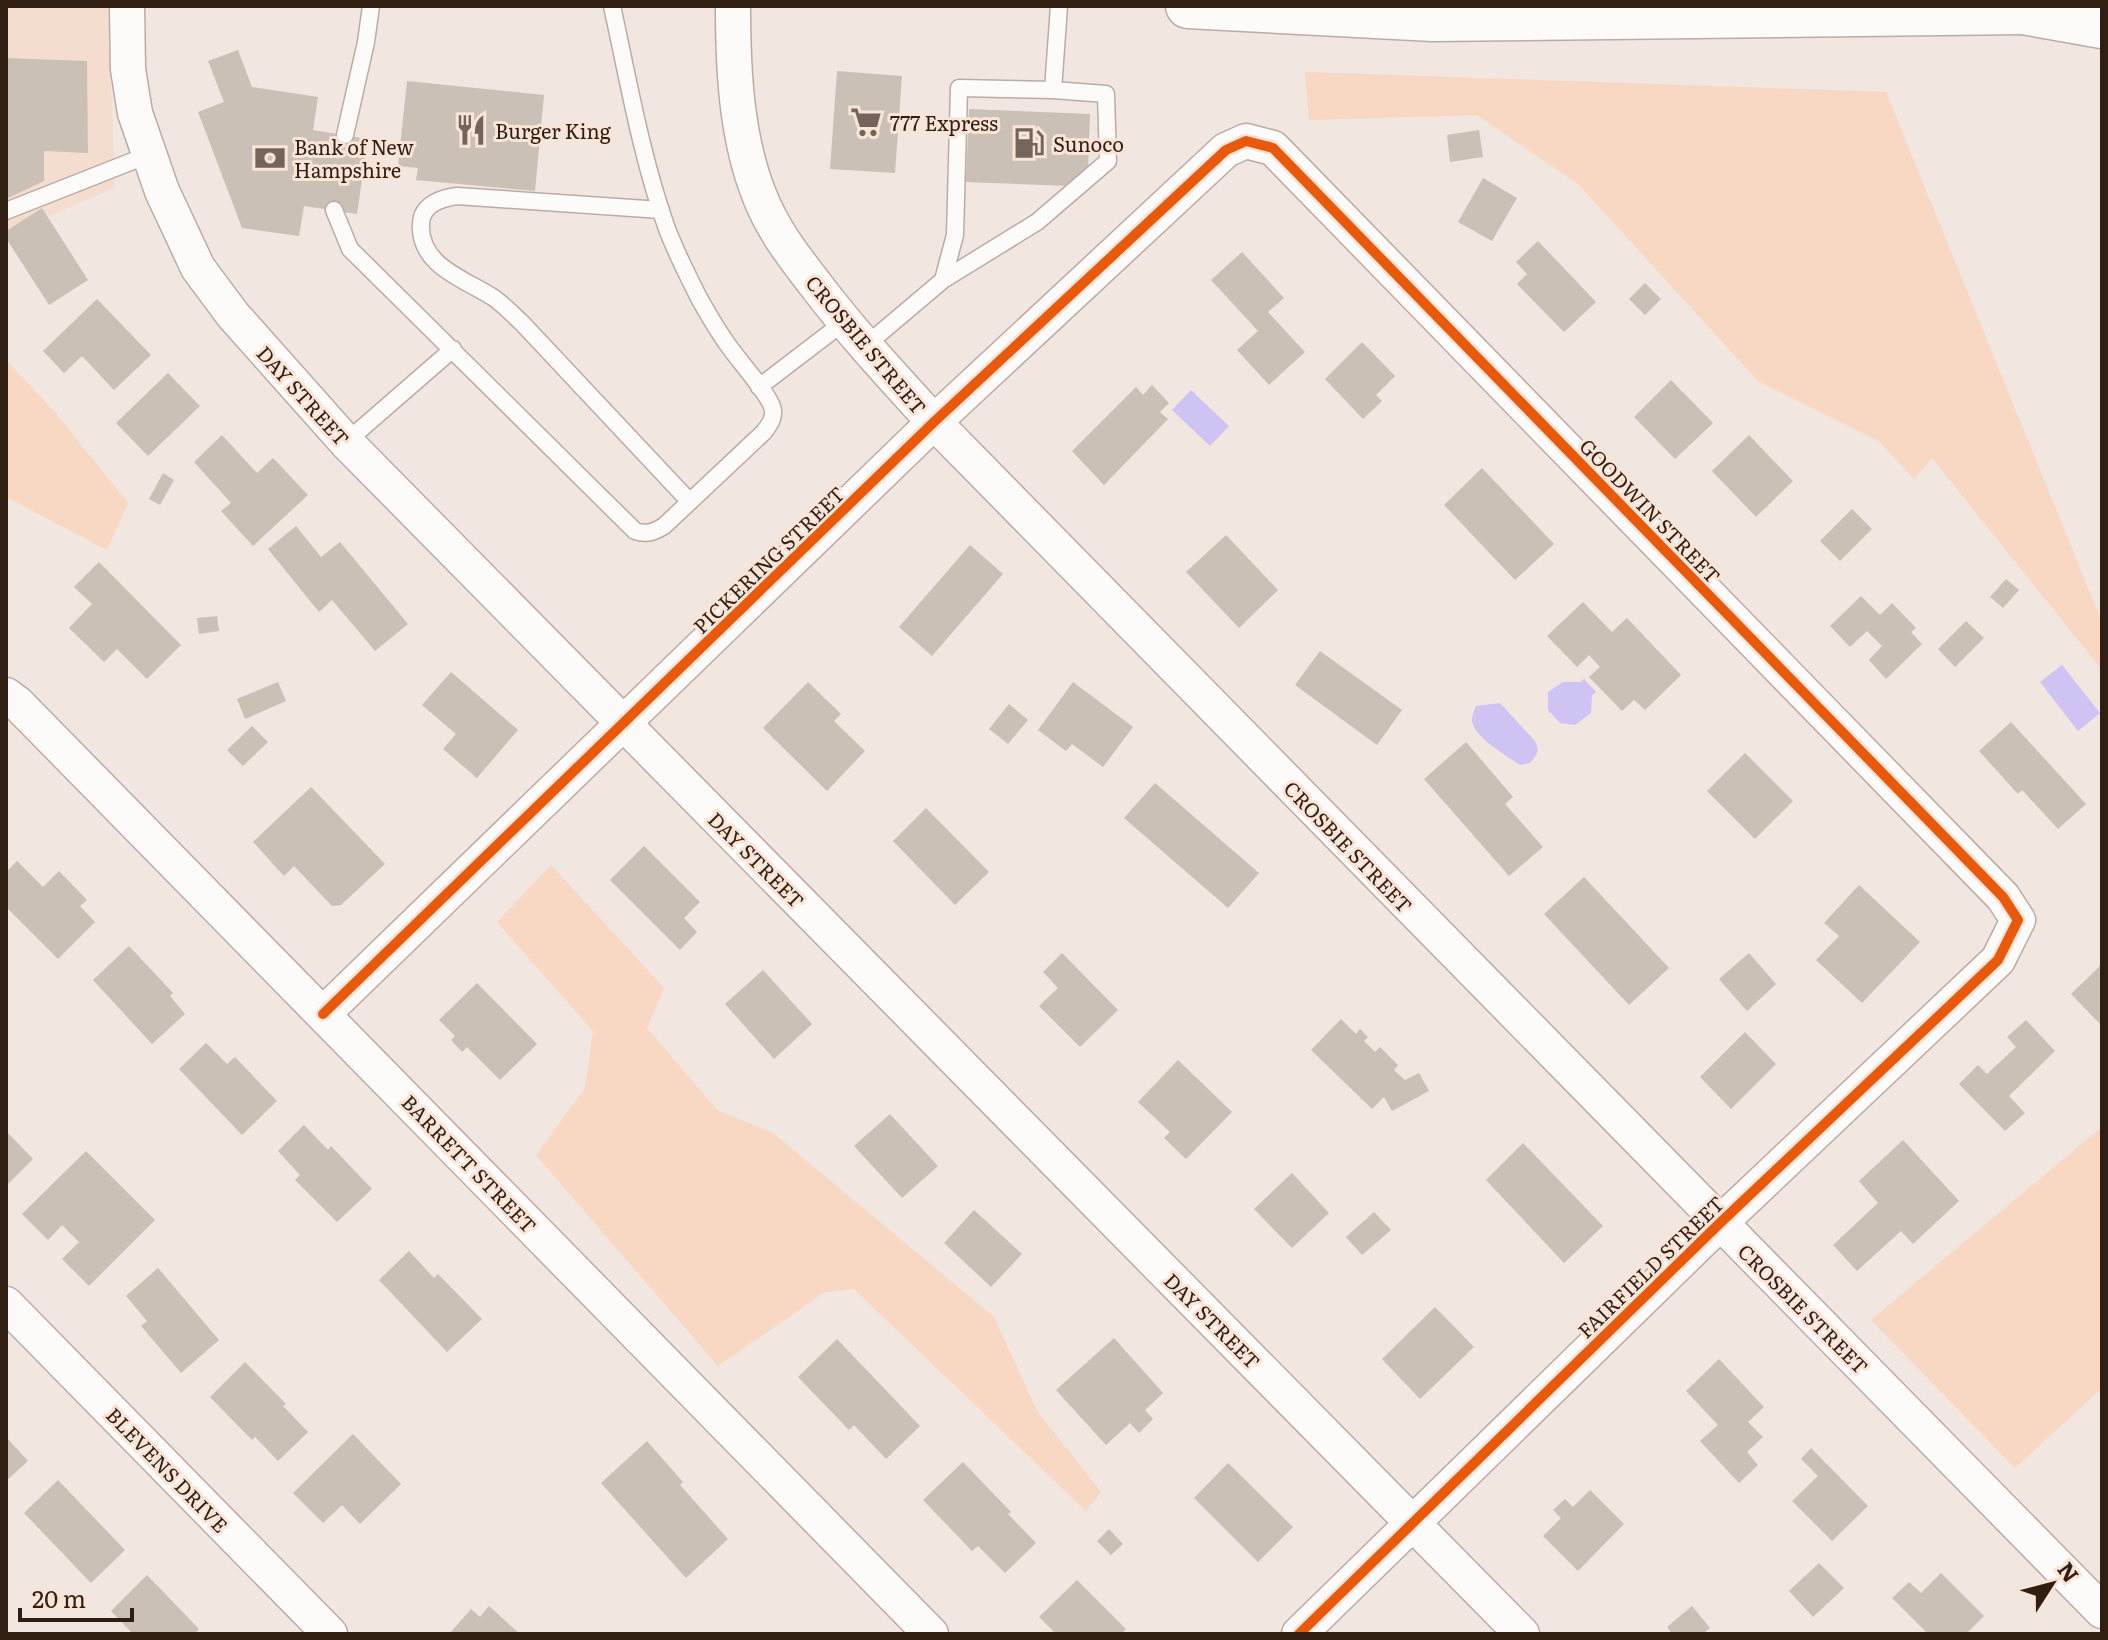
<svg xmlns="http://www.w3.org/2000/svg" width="2108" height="1640" font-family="Literata,serif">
<rect width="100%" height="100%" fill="#f1e6e0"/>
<!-- built -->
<path fill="#f4dcce" d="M6 6H108L115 187 6 235Z"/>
<!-- green -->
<path fill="#f8d7c3" d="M1305 72 1886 92 2102 622V670L1932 458 1914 479 1879 441 1759 382 1578 184 1477 115 1309 120Z
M6 360 53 410 128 503 107 550 6 497Z
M551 865 664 988 647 1028 717 1110 773 1133 994 1317 1037 1411 1101 1492 1086 1511 854 1289 825 1292 718 1366 536 1155 585 1088 593 1031 497 922Z
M2102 1127V1388L2015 1468 1871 1320Z"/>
<!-- water -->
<path fill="#cfc3f3" d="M1191 390 1229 426 1210 446 1172 410Z
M2062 665 2100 713 2078 731 2040 682Z
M1584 679 1596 692 1592 695 1591 713 1575 725 1560 723 1548 710V692L1563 682H1580Z
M1500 703 1535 741C1540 751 1537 755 1530 763L1520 765C1507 756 1479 740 1473 725 1470 718 1474 712 1476 706Z"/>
<!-- building -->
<path fill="#cbc0b5" d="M238 50 252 87 318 97 313 130 368 139 357 214 304 206 299 236 242 228 198 112 224 102 208 61Z
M6 58 87 61 88 153 44 151V181L6 199Z
M837 71 902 76 895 173 830 169Z
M407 81 544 95 535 191 416 180 418 168 398 166Z
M969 109 1090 114 1088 172 1072 186 966 182Z
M1479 130 1483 157 1450 162 1447 135Z
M1483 178 1517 198 1492 241 1458 222Z
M42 208 88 280 49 305 6 238V231Z
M1538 241 1596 302 1564 332 1517 284 1527 274 1516 262Z
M1242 252 1284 298 1268 312 1305 352 1269 385 1237 350 1258 331 1211 280Z
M1645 283 1661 299 1645 315 1629 299Z
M97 299 151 355 114 390 82 356 64 373 43 351Z
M1362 342 1395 376 1376 395 1382 401 1363 419 1325 379Z
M168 373 200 406 148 456 116 423Z
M1671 380 1713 423 1675 459 1634 417Z
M1152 385 1169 403 1160 412 1168 419 1104 485 1072 451 1136 387 1143 395Z
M222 435 257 473 273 458 308 495 253 546 221 511 231 503 194 462Z
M1749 435 1793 481 1756 517 1712 471Z
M1482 468 1554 544 1515 580 1444 505Z
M163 473 174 480 160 505 149 499Z
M1852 509 1872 529 1840 561 1820 541Z
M296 526 321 557 340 542 408 624 375 651 332 600 319 612 268 549Z
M1226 535 1278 590 1239 628 1186 572Z
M970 545 1003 574 932 656 899 627Z
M99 562 181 645 147 679 117 649 104 662 69 628 92 604 74 587Z
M2006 579 2019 590 2003 608 1990 597Z
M1861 596 1880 615 1892 603 1916 628 1911 632 1922 644 1886 679 1869 660 1882 646 1867 631 1850 647 1830 626Z
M1583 602 1612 632 1627 618 1681 675 1645 710 1634 700 1622 711 1589 677 1600 667 1589 655 1577 667 1547 636Z
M217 616 219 631 199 634 197 618Z
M1966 621 1984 638 1955 667 1938 649Z
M1320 651 1402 710 1377 745 1295 685Z
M451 672 518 730 477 778 443 749 456 734 422 705Z
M278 682 286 701 245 719 237 699Z
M808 682 841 714 834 721 865 751 827 791 763 728Z
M1073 682 1133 727 1103 767 1072 744 1066 751 1038 730Z
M1009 704 1028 720 1008 744 989 729Z
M2011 722 2086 804 2058 829 2022 790 2018 794 1979 751Z
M252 726 268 742 243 766 227 750Z
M1466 742 1513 797 1505 804 1543 847 1509 876 1424 779Z
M1745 753 1793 801 1755 839 1707 791Z
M1155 783 1259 873 1228 908 1124 818Z
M311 787 385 864 341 905 332 906 294 866 284 876 253 842Z
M926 808 989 872 955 905 893 841Z
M644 846 700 902 684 918 697 932 680 950 610 880Z
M17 861 43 887 59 871 87 900 80 906 95 922 58 959 6 907V872Z
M1584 877 1669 968 1629 1005 1544 914Z
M1859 885 1920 942 1862 1003 1816 960 1839 936 1824 923Z
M129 946 173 993 170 996 185 1014 152 1044 93 980Z
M1062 953 1118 1010 1080 1047 1039 1006 1058 988 1043 972Z
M1749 953 1776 984 1747 1011 1719 979Z
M2102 964V1026L2071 994Z
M763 970 812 1024 774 1059 725 1004Z
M477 983 537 1044 500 1080 467 1047 462 1052 451 1040 455 1036 439 1020Z
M1341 1019 1356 1034 1360 1029 1368 1037 1364 1041 1375 1052 1380 1047 1398 1065 1394 1070 1405 1080 1419 1073 1429 1091 1392 1111 1384 1097 1372 1109 1311 1050Z
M2026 1020 2055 1051 2009 1096 2025 1113 2005 1131 1959 1084 1978 1065 1987 1074 2016 1047 2007 1037Z
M1745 1032 1776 1064 1731 1109 1700 1077Z
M206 1043 227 1064 235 1057 277 1101 242 1135 179 1069Z
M1178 1060 1232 1112 1186 1159 1164 1138 1170 1132 1138 1102Z
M890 1114 938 1166 902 1198 854 1146Z
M304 1125 328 1150 331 1146 372 1189 337 1222 295 1180 300 1175 278 1151Z
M6 1131 33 1159 6 1186Z
M1903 1140 1959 1201 1913 1244 1901 1231 1857 1271 1833 1245 1878 1203 1859 1181Z
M1523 1143 1603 1226 1564 1263 1486 1180Z
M86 1151 155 1220 89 1286 62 1259 79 1242 62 1225 48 1240 22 1214Z
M1292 1173 1329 1213 1292 1248 1254 1209Z
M974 1210 1022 1254 991 1287 944 1243Z
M1374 1212 1391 1230 1362 1255 1346 1237Z
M409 1251 434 1278 438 1274 482 1319 447 1352 379 1280Z
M158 1268 219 1340 181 1373 141 1326 147 1321 126 1296Z
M1435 1307 1474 1347 1420 1399 1382 1359Z
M1114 1338 1163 1393 1145 1410 1153 1419 1139 1433 1130 1423 1106 1445 1056 1390Z
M837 1339 920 1426 886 1459 854 1425 849 1430 798 1377Z
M1719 1359 1764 1407 1748 1422 1763 1437 1747 1452 1758 1465 1739 1483 1700 1441 1718 1425 1686 1391Z
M245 1362 286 1404 283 1406 308 1432 278 1461 255 1437 252 1440 210 1397Z
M353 1434 401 1484 360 1524 342 1505 323 1523 293 1493Z
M6 1437 28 1461 6 1481Z
M647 1441 683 1482 680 1485 728 1539 686 1578 601 1483Z
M1811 1448 1868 1506 1832 1541 1792 1501 1818 1476 1801 1459Z
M963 1462 1011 1512 1008 1514 1036 1543 1005 1573 978 1546 972 1551 923 1500Z
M1228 1463 1293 1527 1258 1562 1194 1498Z
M58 1480 125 1550 91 1583 24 1513Z
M1590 1490 1624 1524 1578 1571 1543 1536 1561 1518 1553 1510 1565 1499 1573 1507Z
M1109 1529 1123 1544 1111 1555 1097 1541Z
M1819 1563 1844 1588 1813 1617 1789 1591Z
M1941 1573 1984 1616 1966 1634H1928L1892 1598 1909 1582 1921 1593Z
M147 1575 199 1629 194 1634H133L111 1611Z
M1077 1580 1126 1629 1123 1632 1125 1634H1056L1039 1617Z
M489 1606 520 1634H449L471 1609 480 1617Z
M1692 1606 1710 1628 1702 1634H1672L1667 1627Z"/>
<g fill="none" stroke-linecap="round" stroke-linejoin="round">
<defs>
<path id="service" d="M345 135 366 42 371 6
M334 210 350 249 635 531C647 535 654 532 664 526L764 432C769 425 774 419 773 410 771 396 738 360 728 345 717 330 708 314 699 298 687 274 675 251 666 226 641 155 628 79 612 6
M661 210 457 196C442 198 422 204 421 223 418 266 465 279 494 298 504 305 513 315 522 323L690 502
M6 211 148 155
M943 280 1037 222 1108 161 1106 94 1053 90
M865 346 943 280 955 235 959 88 1053 90 1059 6
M759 387 844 322
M346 442 453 349"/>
<path id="minor" d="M127 6 128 69 135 113 162 191 198 268 233 315 346 442 1522 1634
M733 6C733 69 736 138 760 197 773 230 794 257 815 284 852 333 893 377 934 422L2102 1611
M6 695 17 703 931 1634
M323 1014 934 422 1226 150 1246 141 1273 148 2003 897 2018 920 1998 960 1720 1223 1299 1634
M6 1304 330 1634"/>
<path id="primary" d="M1188 6 1433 19 2023 12 2061 10"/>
<path id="motorway" d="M2023 12 2102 26"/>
</defs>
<!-- service casing -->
<use href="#service" stroke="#baaca5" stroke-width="19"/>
<!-- minor casing -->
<use href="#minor" stroke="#baaca5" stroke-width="37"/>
<!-- primary casing -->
<use href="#primary" stroke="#baaca5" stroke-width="47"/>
<!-- motorway casing -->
<use href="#motorway" stroke="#baaca5" stroke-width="47"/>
<!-- service -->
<use href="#service" stroke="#fdfbfa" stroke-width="16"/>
<!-- minor -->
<use href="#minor" stroke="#fdfbfa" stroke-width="34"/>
<!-- primary -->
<use href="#primary" stroke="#fdfbfa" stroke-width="44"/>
<!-- motorway -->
<use href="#motorway" stroke="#fdfbfa" stroke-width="44"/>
<defs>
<path id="cycleway" d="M323 1014 934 422 1226 150 1246 141 1273 148 2003 897 2018 920 1998 960 1720 1223 1299 1634"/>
</defs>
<!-- cycleway casing -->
<use href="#cycleway" stroke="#f9e4d8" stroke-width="15"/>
<!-- cycleway -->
<use href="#cycleway" stroke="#e8590c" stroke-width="10"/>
</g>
<!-- icons -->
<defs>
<symbol id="supermarket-bare" viewBox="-9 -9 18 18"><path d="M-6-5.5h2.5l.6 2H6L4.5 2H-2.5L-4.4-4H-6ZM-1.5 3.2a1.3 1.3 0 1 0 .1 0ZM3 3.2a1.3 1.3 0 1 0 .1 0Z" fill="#74645b" stroke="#f9e4d8" stroke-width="2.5" paint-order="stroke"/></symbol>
<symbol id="restaurant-bare" viewBox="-9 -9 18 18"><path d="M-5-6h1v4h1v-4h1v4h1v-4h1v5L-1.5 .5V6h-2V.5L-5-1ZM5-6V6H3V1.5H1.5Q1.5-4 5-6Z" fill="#74645b" stroke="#f9e4d8" stroke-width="2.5" paint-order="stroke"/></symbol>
<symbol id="fuel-bare" viewBox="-9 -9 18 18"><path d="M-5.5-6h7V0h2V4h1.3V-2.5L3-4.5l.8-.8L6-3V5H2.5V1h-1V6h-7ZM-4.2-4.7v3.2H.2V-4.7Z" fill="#74645b" stroke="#f9e4d8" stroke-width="2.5" paint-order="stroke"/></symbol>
<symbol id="bank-bare" viewBox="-9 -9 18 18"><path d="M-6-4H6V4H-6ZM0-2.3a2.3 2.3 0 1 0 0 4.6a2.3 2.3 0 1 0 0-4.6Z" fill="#74645b" stroke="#f9e4d8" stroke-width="2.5" paint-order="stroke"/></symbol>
</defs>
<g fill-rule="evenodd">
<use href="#supermarket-bare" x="844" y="100" width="44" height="44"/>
<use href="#restaurant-bare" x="449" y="108" width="44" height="44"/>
<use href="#fuel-bare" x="1007" y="121" width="44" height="44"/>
<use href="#bank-bare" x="248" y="136" width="44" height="44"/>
</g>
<g text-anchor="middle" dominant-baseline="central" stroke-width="6" stroke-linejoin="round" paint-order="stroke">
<!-- poi labels -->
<g font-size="20" fill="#301e13" stroke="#f9e4d8" text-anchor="start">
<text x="890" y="122">777 Express</text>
<text x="495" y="130">Burger King</text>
<text x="1053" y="143">Sunoco</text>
<text x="294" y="146">Bank of New<tspan x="294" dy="23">Hampshire</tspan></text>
</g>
<!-- street labels -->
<g font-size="20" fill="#301e13" stroke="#f9e4d8">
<text transform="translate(867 344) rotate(50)">CROSBIE STREET</text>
<text transform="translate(304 395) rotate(48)">DAY STREET</text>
<text transform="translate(1651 510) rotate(46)">GOODWIN STREET</text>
<text transform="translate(768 559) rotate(-44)">PICKERING STREET</text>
<text transform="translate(1349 846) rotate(46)">CROSBIE STREET</text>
<text transform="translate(757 859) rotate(45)">DAY STREET</text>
<text transform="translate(470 1163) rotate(46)">BARRETT STREET</text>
<text transform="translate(1650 1266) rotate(-44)">FAIRFIELD STREET</text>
<text transform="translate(1804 1308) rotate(45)">CROSBIE STREET</text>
<text transform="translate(1213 1320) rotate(45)">DAY STREET</text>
<text transform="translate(168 1469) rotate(46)">BLEVENS DRIVE</text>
</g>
</g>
<!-- border -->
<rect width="2108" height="1640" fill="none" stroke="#301e13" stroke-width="16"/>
<!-- north arrow -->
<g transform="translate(2052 1584) rotate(54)" stroke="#f9e4d8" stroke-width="6" paint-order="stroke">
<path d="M0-6L14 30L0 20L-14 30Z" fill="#301e13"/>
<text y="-12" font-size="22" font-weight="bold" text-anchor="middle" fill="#301e13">N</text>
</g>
<!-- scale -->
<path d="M20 1608v12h112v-12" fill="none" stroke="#301e13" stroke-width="4"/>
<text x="32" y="1608" font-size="24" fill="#301e13" stroke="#f9e4d8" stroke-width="6" paint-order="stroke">20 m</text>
</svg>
